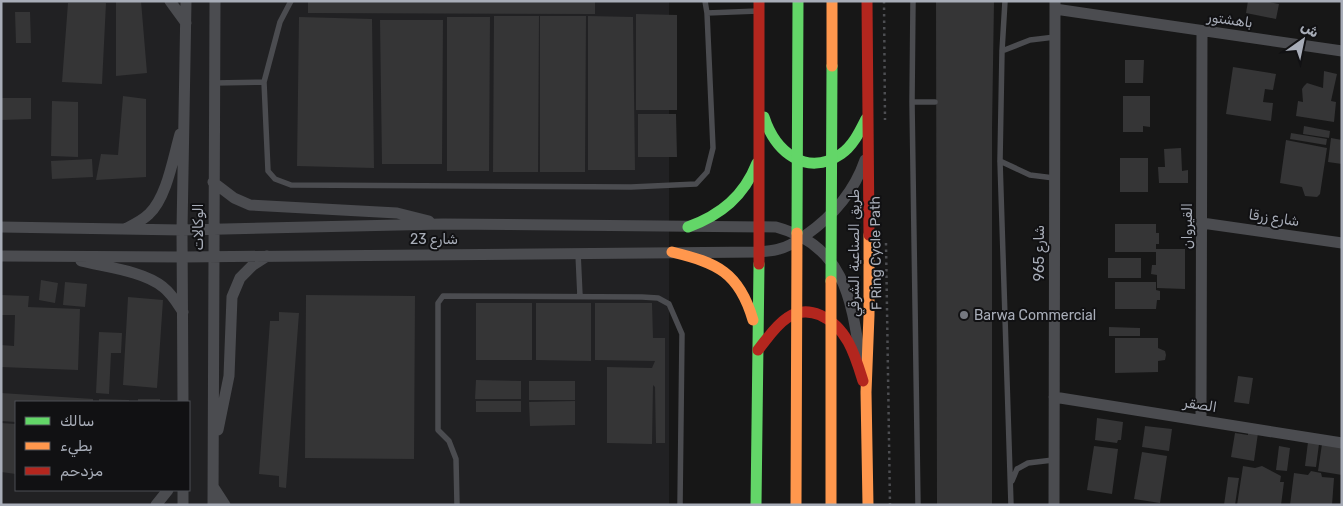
<svg xmlns="http://www.w3.org/2000/svg" width="1343" height="506" font-family="Rubik,Cairo,sans-serif">
<rect width="100%" height="100%" fill="#171717"/>
<!-- built -->
<path fill="#212123" fill-rule="evenodd" d="M1 1H669V505H1ZM16 402H189V490H16Z"/>
<!-- building -->
<path fill="#353536" d="M116 1H141L147 73 116 76Z
M308 1H595V14L308 13Z
M936 1H994L992 128V505H937Z
M1248 1H1264L1279 4 1276 19 1246 13Z
M68 3H106L102 84 62 82Z
M15 12H30L31 43H16Z
M636 14 677 15V110H636Z
M494 16H539L538 172H493Z
M540 16H586L585 172H540Z
M588 16 633 17 635 170H588Z
M299 17 372 19 374 168 297 166Z
M447 17H490L489 171H447Z
M380 20H443L442 164H382Z
M1125 60H1144L1143 83H1125Z
M1233 67 1276 74 1273 90 1265 89 1263 102 1273 103 1271 121 1226 114Z
M1324 71 1337 74 1331 101 1336 102 1334 122 1296 116 1298 101 1303 102 1302 89 1304 86 1307 83 1323 88Z
M123 96 146 99V177L96 180 101 154 118 155Z
M1123 96H1150V127L1143 126V132H1123Z
M1 98H31V119L1 120Z
M52 101 78 102V157L51 156Z
M638 114H676L677 157H638Z
M1304 126 1330 131 1329 138 1303 134Z
M1291 133 1327 139 1326 145 1290 139Z
M1331 138 1342 140V164L1328 162Z
M1286 140 1327 148 1320 194 1317 197 1305 196 1302 187 1280 183Z
M1181 148 1182 171 1188 170V183H1159L1158 167H1165L1164 149Z
M1120 158H1148V192H1120Z
M92 159 93 177 52 179 51 161Z
M1115 224H1156V233H1159V244H1156V249H1185V289L1157 288V275L1151 274 1152 265H1156V252H1115Z
M1108 258H1141V278H1108Z
M41 280 58 283 55 303 39 300Z
M65 282 87 284 85 307 63 305Z
M1115 282H1156V290L1160 291V300H1157L1156 309H1115Z
M1 295 29 296 28 307 80 309 78 370 1 367V345L14 346 15 315H1Z
M306 295 415 296 414 459 305 458Z
M128 297 163 300 157 388 123 385Z
M476 303H532V360H476Z
M536 303H591V361L536 360Z
M595 303H652L653 338H665V443H656L655 387 653 385 652 444 607 443V367L652 368 655 361 595 360Z
M279 312 299 313 286 488 279 487V476L259 474 270 321H279Z
M1109 327 1140 328V336H1109Z
M99 332 122 333 121 353H111L109 394 96 393Z
M1115 338H1158V348L1165 351 1166 355 1165 360 1158 361V372L1115 373Z
M1238 376 1253 378 1249 404 1234 402Z
M476 380 521 381V399H475Z
M529 381H575V400H529Z
M1 393 93 399V402H16V422L1 421Z
M99 399 129 400V402H99Z
M138 399H160V402H138Z
M476 401H521V412H476Z
M575 401V425L530 426 529 402Z
M1097 418 1123 422 1121 440H1118L1117 443 1095 440Z
M1 423 16 424V474L1 472Z
M1145 426 1172 429 1169 451 1142 447Z
M1248 431 1258 433 1254 461 1231 457 1235 433 1248 435Z
M1308 442 1319 444 1316 467 1305 466Z
M1322 444 1342 447V475L1318 471Z
M1094 446 1118 449 1112 494 1087 490Z
M1279 446 1290 448 1287 471 1276 470Z
M1142 452 1167 456 1160 503 1134 499Z
M1243 466 1255 468 1262 466 1281 476 1280 482H1284L1281 505H1237Z
M1311 471 1321 473 1322 477 1334 478 1332 505H1290L1294 473 1308 475Z
M1228 477 1239 478 1235 505H1224Z"/>
<g fill="none" stroke-linecap="round" stroke-linejoin="round">
<!-- path -->
<path stroke="#4d4e52" stroke-width="2.5" stroke-dasharray="2.5 4" stroke-linecap="butt" d="M884 1 885 120
M886 243 890 505"/>
<!-- lane -->
<path stroke="#4b4c50" stroke-width="5.5" d="M291 1 280 22 264 82 268 171 275 179 291 185 631 187 696 184 707 172 713 148 707 13 758 11
M705 1 707 13
M913 1 912 102 918 505
M1005 1 1002 51 1000 161 1011 505
M1002 51 1030 40 1055 37
M214 83 264 82
M912 102H935
M1000 161 1030 175 1054 178
M578 253 580 296
M1012 481 1017 469 1028 463 1053 460
M457 505 456 459 449 441 438 430V303L443 296 642 297 658 298 669 304 682 334 680 505"/>
<!-- street -->
<path stroke="#4b4c50" stroke-width="11" d="M170 1 186 23
M1055 9 1342 51
M213 182 234 198 250 205 397 213 429 221
M1202 223 1342 243
M1 227 182 230 443 224 776 227C843 245 851 297 860 356
M125 229C133 225 142 221 149 214 167 197 173 158 180 134
M1 256 183 257 759 252C766 251 773 251 779 249 789 247 797 241 806 235 833 216 854 192 865 160
M81 261C105 267 144 271 163 287 172 294 177 303 183 312
M1054 397 1342 443
M183 402 182 230 186 1
M1201 420 1202 31
M218 430 229 376 232 297 240 278 253 265 267 256
M214 488 225 505
M156 505 168 490
M183 505V490
M213 505 215 1
M1054 505 1055 1"/>
<!-- fast -->
<path stroke="#63d668" stroke-width="11" d="M764 117C775 151 806 178 841 154 853 146 860 131 866 119
M688 227C721 215 744 196 757 163
M756 505 759 264"/>
<!-- slow -->
<path stroke="#ff974d" stroke-width="11" d="M672 252C717 263 739 272 753 320
M868 505 866 392 869 315V235"/>
<!-- jam -->
<path stroke="#b3261e" stroke-width="11" d="M867 1 869 235
M759 264V1
M758 350C767 339 775 326 787 318 797 311 808 310 820 315 847 327 855 355 863 381"/>
<!-- fast-bridge -->
<path stroke="#63d668" stroke-width="11" d="M797 233 798 1
M831 281 832 66"/>
<!-- slow-bridge -->
<path stroke="#ff974d" stroke-width="11" d="M832 66V1
M796 505 797 233
M831 505V281"/>
</g>
<!-- markers -->
<circle fill="#757880" stroke="#111113" stroke-width="2" cx="964" cy="315" r="5"/>
<g text-anchor="middle" dominant-baseline="central" stroke-width="4" stroke-linejoin="round" paint-order="stroke">
<!-- street labels -->
<g font-size="14" fill="#a8adb8" stroke="#111113">
<text transform="translate(1230 20) rotate(8)">باهشتور</text>
<text transform="translate(1274 218) rotate(8)">شارع زرقا</text>
<text transform="translate(1187 226) rotate(-90)">القيروان</text>
<text transform="translate(198 227) rotate(-90)">الوكالات</text>
<text x="434" y="239">شارع 23</text>
<text transform="translate(854 253) rotate(-90)">طريق الصناعية الشرقي</text>
<text transform="translate(876 253) rotate(-91)">F Ring Cycle Path</text>
<text transform="translate(1039 253) rotate(-90)">شارع 965</text>
<text transform="translate(1200 405) rotate(9)">الصقر</text>
</g>
<!-- poi labels -->
<g font-size="14" fill="#a8adb8" stroke="#111113" text-anchor="start">
<text x="974" y="315">Barwa Commercial</text>
</g>
</g>
<!-- border -->
<rect width="1343" height="506" fill="none" stroke="#a8adb8" stroke-width="5"/>
<!-- legend -->
<rect x="15" y="401" width="175" height="90" fill="#111113" stroke="#4d4f55"/>
<rect x="25" y="417" width="25" height="8" fill="#63d668" stroke="#4d4f55"/>
<text x="60" y="426" font-size="15" fill="#a8adb8">سالك</text>
<rect x="25" y="442" width="25" height="8" fill="#ff974d" stroke="#4d4f55"/>
<text x="60" y="451" font-size="15" fill="#a8adb8">بطيء</text>
<rect x="25" y="467" width="25" height="8" fill="#b3261e" stroke="#4d4f55"/>
<text x="60" y="476" font-size="15" fill="#a8adb8">مزدحم</text>
<!-- north arrow -->
<g transform="translate(1303 40) rotate(33)" stroke="#111113" stroke-width="4" paint-order="stroke">
<path d="M0-4L9 19L0 12L-9 19Z" fill="#a8adb8"/>
<text y="-8" font-size="14" font-weight="bold" text-anchor="middle" fill="#a8adb8">ش</text>
</g>
</svg>
